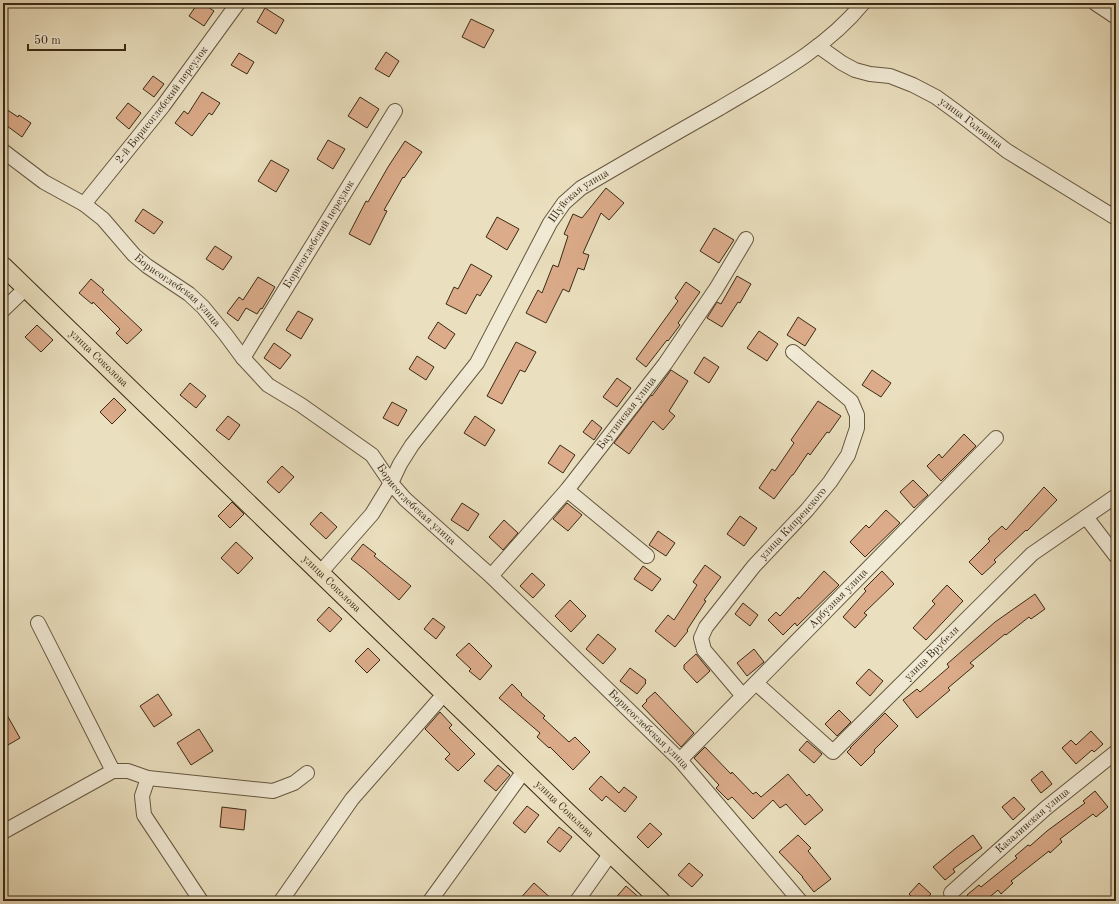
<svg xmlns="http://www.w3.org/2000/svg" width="1119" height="904" font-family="'Old Standard TT',serif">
<rect width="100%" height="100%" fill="#eadfbe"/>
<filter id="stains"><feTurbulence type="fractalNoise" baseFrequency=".005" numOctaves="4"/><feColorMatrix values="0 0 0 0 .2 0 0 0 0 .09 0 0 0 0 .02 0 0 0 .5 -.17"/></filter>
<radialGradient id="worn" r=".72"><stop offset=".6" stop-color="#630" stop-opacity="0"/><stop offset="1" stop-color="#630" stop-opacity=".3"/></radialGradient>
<!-- building -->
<path fill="#dbab8a" stroke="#3a2a15" d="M198 3H202L214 11 204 26 189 16Z
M265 8 284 20 276 34 257 22Z
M471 19 494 30 484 48 462 37Z
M386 52 399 61 389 77 375 69Z
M239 53 254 62 247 74 231 65Z
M153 76 164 84 154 97 143 89Z
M202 92 220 103 212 115 209 113 192 136 175 123 184 111 188 114Z
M360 97 379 109 367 128 348 116Z
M128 103 141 113 129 129 116 118Z
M3 107 18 117 19 115 31 123 22 137 3 123Z
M328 140 345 149 333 169 317 159Z
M405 141 422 152 404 178 403 177 384 210 387 211 370 245 349 234 366 201 368 202 388 167Z
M271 160 289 170 276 192 258 181Z
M606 188 624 203 609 220 601 213 583 253 589 255 584 270 578 268 569 292 563 289 546 323 526 313 538 290 542 293 553 265 558 267 568 236 564 234 573 214 582 218Z
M143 209 163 222 154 234 135 221Z
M497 217 519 229 507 250 486 237Z
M714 228 734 240 719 263 700 251Z
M215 246 232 257 223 270 206 259Z
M471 264 492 276 480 296 477 294 466 314 446 304 454 287 458 289Z
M737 276 751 284 740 303 738 302 722 327 707 318 717 302 721 304Z
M258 277 275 287 262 309 261 308 257 314 246 308 238 321 227 313 239 297 243 300Z
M91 279 104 290 102 292 142 330 127 344 116 333 120 329 93 302 92 304 79 293Z
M686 282 700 292 678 323 680 325 668 341 667 340 646 367 636 359 678 301 675 298Z
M298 311 313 319 301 339 286 330Z
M798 317 816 329 805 346 787 335Z
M438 322 455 334 445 349 428 338Z
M37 325 53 340 41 352 25 337Z
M759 331 778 344 767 361 747 348Z
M516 342 536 352 525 372 520 370 502 404 487 396Z
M274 343 291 355 280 369 264 358Z
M417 356 434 367 426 380 409 369Z
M704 357 719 367 709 383 694 373Z
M671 370 688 381 669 411 675 416 663 430 653 421 629 454 614 443 651 395 652 396Z
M872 370 891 383 881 397 862 385Z
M617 378 631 388 617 407 603 397Z
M190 383 206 396 196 408 180 395Z
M114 398 126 410 112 424 100 412Z
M818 401 841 416 829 433 827 432 810 455 808 453 793 475H792L774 499 759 488 772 469 775 471 794 443 791 440Z
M392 402 407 410 398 426 383 418Z
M228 416 240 425 229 440 216 430Z
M475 416 495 430 485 446 464 433Z
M592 420 602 428 594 440 583 432Z
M964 434 976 446 941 481 927 466 939 454 942 458Z
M560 445 575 455 563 473 548 463Z
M282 466 294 477 279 493 267 482Z
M913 480 928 495 914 508 900 492Z
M1044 487 1057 500 1027 531 1026 530 994 560 996 562 982 575 969 562 990 541 988 539 1002 526 1006 530Z
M232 502 244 514 230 528 218 516Z
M462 503 479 514 468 531 451 520Z
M567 503 582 515 568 531 553 519Z
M886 510 900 523 865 557 850 542 866 525 869 528Z
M321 512 337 527 326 539 310 524Z
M740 516 757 528 744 546 727 534Z
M504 520 518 533 503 550 489 537Z
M658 531 675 543 666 556 649 545Z
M236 542 253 558 238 574 221 558Z
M363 544 376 554 374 556 411 586 399 600 364 569 351 559Z
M705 565 721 577 704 600 706 601 687 630 688 631 675 647 655 631 668 615 674 620 697 585 693 582Z
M643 566 661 579 652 591 634 579Z
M824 571 839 585 797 626 795 623 783 635 768 620 776 612 780 616 798 597 799 599Z
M882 571 894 584 864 613 867 615 855 628 843 617 866 591 864 589Z
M532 573 545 585 533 598 520 586Z
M947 585 963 601 926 640 913 628 935 604 932 601Z
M1035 594 1045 609 1031 619 1029 617 1006 635 1005 634 970 663 974 666 948 688 950 690 917 718 903 700 917 689 920 692 949 667 947 664 995 622Z
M570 600 586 616 571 632 555 616Z
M743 603 758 615 750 626 735 614Z
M329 607 342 619 330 632 317 620Z
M433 618 445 627 436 639 424 629Z
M598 634 616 649 603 664 586 649Z
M469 643 492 666 480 680 469 671 471 669 456 655Z
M368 648 380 660 367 673 355 661Z
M754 649 764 662 747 676 737 663Z
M696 654 710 671 697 683 684 669V665Z
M630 668 646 680 645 682 646 683 637 694 620 681Z
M869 669 883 681 870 696 856 683Z
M512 684 522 694 521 695 545 716 543 718 569 742 575 737 590 752 573 770 550 747 549 748 537 737 540 733 499 698Z
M655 692 694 733 681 747 642 706 647 701 646 700Z
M158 694 172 715 154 727 140 706Z
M3 708 20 738 8 745 3 737Z
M839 710 851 722 837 736 825 724Z
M440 712 452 725 449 728 475 754 458 771 445 759 450 754 425 729Z
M885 713 898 726 874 750 875 752 861 766 847 752 851 748H850Z
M199 729 213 751 191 765 177 743Z
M1091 731 1103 744 1094 752 1092 750 1076 764 1062 748 1071 740 1076 745Z
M807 741 822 754 814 763 799 750Z
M705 747 731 774 732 772 753 794 756 792 761 797 788 774 807 796 809 794 823 810 805 825 786 804 780 808 773 800 753 819 732 797 728 800 716 788 719 785 694 758Z
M498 765 510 775 496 791 484 781Z
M1042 771 1052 784 1041 793 1031 780Z
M601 776 619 793 624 787 637 797 625 812 606 796 602 801 589 789Z
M1095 791 1108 807 1096 817 1093 814 1060 839 1062 842 1050 853 1049 851 1011 881 1013 883 1001 894 998 890 985 901H972L967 895 979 885 981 887 1017 858 1015 856 1028 845 1030 846 1047 831 1085 803 1083 801Z
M1014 797 1025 809 1013 820 1002 807Z
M527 806 539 815 525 833 513 823Z
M222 807 246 810 244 830 220 827Z
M650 823 662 834 648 848 637 837Z
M559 827 572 837 560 852 547 842Z
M798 835 811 848 808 851 831 879 814 892 802 877H803L779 852Z
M973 835 982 848 953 869 955 872 945 880 933 867 956 848Z
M689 863 703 875 692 887 678 875Z
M534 883 554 901H518Z
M919 883 931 894 924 901H916L909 894Z
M626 886 643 901H613Z"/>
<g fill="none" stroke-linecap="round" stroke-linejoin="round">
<defs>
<g id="minor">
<path d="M1095 3 1116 17"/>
<path id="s1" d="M818 46 842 63 855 70 870 74 890 76 913 85 936 97 958 113 1007 151 1116 218"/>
<path id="s2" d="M3 151 44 182 84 204 103 219 134 255 147 266 189 294 203 307 226 335 243 358 268 385 301 405 372 455 391 483 405 499 491 576 680 760 800 901"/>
<path id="s3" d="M84 204 163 106 238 3"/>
<path d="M3 310 26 288"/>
<path id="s4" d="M243 358 395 111"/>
<path d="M567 490 647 556"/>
<path d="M1086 517 1116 556"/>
<path id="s5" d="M320 573 372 514 391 483 400 464 412 445 477 363 550 223 564 203 581 188C627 161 674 134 720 108 770 78 826 49 863 3"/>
<path id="s6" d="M491 576 567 490 665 364 716 289 746 239"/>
<path d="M38 623 113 771"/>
<path id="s7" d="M756 683 833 752 1032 554 1116 496"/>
<path id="s8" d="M743 696 704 650 701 638 706 627 754 566 807 510 830 482 848 455 857 428V415L851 401 793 352"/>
<path id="s9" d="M680 760 996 438"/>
<path d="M148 778 142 796 144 815 201 901"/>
<path d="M3 832 113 771H128L148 778 273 791 294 783 307 773"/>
<path id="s10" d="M951 893 1046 808 1116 752"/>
<path d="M281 901 352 799 445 693"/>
<path d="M430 901 524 771"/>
<path d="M577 901 611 853"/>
</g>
<g id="major">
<path id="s11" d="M3 266 565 810 661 901"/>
</g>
</defs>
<!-- minor casing -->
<use href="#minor" stroke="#66573f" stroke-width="16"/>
<!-- major casing -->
<use href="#major" stroke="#3a2a15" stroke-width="20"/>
<!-- minor -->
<use href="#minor" stroke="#f1ead5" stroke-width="14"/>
<!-- major -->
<use href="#major" stroke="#eadfbe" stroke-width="18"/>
</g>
<g text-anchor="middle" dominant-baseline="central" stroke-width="3" stroke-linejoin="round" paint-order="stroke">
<!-- street labels -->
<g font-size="11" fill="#3a2a15" stroke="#f1ead5">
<text stroke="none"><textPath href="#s3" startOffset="126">2-й Борисоглебский переулок</textPath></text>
<text stroke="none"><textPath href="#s1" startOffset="174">улица Головина</textPath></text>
<text stroke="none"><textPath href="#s5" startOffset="461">Шуйская улица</textPath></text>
<text stroke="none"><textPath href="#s4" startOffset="145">Борисоглебский переулок</textPath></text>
<text stroke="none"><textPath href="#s2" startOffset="225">Борисоглебская улица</textPath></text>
<text stroke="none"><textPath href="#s11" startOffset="133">улица Соколова</textPath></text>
<text stroke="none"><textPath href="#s6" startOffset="212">Баутинская улица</textPath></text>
<text stroke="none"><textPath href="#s2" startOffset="549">Борисоглебская улица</textPath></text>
<text stroke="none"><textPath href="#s8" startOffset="220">улица Кипренского</textPath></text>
<text stroke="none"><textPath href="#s11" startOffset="457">улица Соколова</textPath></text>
<text stroke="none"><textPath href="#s9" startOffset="226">Арбузная улица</textPath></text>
<text stroke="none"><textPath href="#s7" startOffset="243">улица Врубеля</textPath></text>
<text stroke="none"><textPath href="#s2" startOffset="873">Борисоглебская улица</textPath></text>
<text stroke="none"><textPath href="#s11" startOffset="781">улица Соколова</textPath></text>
<text stroke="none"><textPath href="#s10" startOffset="109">Казалинская улица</textPath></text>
</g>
</g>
<!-- margin -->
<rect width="1119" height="904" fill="none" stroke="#eadfbe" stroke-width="16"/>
<rect x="4" y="4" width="1111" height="896" fill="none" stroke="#3a2a15" stroke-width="2"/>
<rect x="8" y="8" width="1103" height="888" fill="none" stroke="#3a2a15"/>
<!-- scale -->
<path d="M28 44v6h97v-6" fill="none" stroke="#3a2a15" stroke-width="2"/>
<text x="34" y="44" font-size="12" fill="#3a2a15" stroke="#f1ead5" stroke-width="3" paint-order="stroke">50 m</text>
<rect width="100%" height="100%" filter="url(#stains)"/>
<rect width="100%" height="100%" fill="url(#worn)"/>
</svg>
